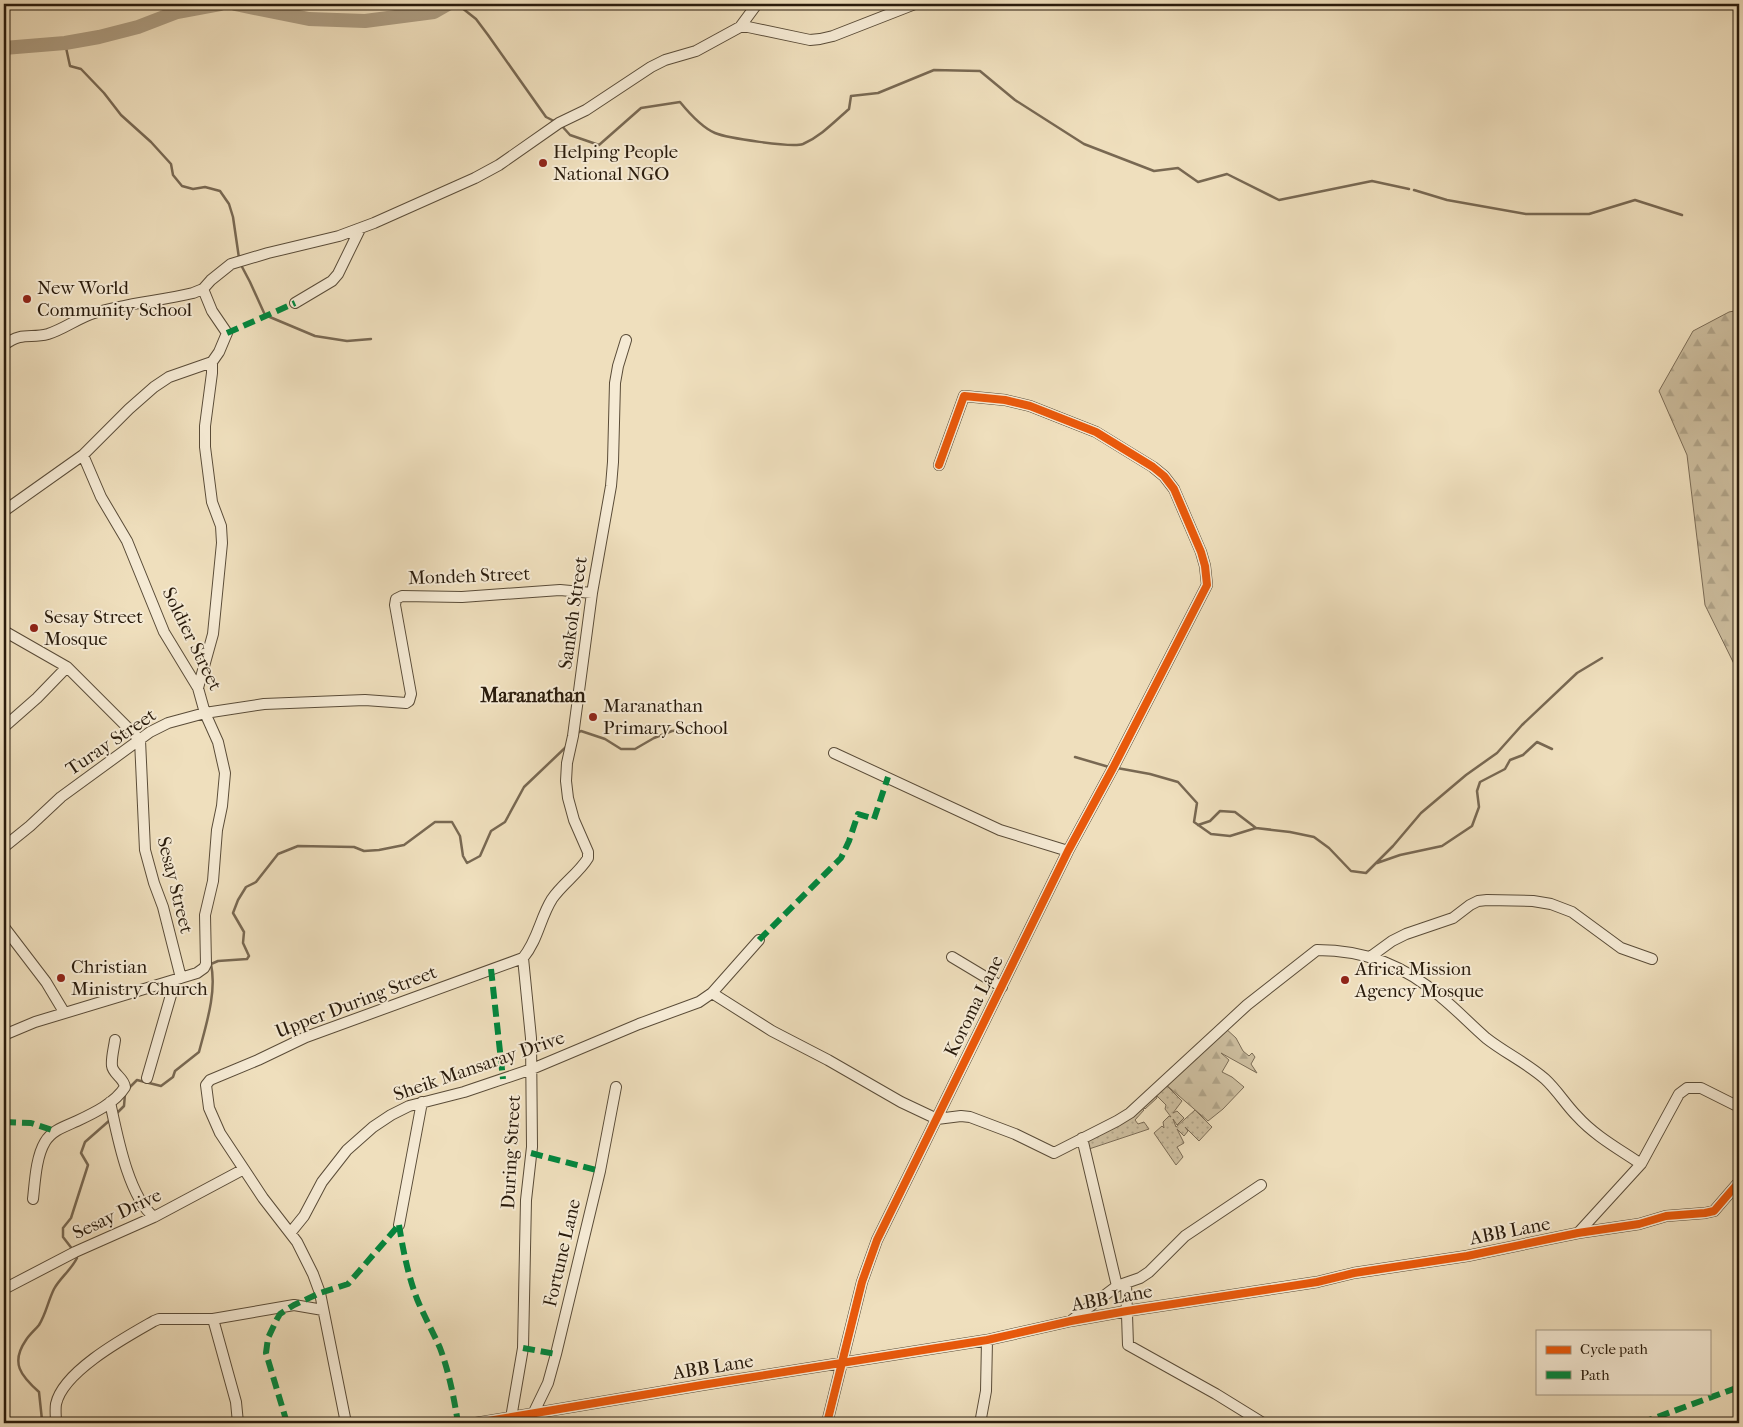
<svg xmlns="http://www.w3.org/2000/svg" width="1743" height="1427" font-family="'IM FELL French Canon',serif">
<defs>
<pattern id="grass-dots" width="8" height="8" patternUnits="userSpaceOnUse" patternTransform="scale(1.25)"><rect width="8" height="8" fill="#cdbe9f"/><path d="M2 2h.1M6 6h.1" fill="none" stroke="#b0a388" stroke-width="1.8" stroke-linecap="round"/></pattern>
<pattern id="forest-firs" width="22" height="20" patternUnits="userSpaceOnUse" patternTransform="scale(1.25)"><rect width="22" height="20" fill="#cdbe9f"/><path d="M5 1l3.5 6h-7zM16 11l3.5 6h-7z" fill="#b0a388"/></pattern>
</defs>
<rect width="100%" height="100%" fill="#efdfbd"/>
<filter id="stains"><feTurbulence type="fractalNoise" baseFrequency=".004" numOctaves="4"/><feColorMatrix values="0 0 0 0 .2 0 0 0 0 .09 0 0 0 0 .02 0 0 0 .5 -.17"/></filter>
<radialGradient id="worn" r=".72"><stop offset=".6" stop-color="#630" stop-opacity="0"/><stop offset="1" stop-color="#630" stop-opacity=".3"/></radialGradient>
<!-- grass -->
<path fill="url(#grass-dots)" stroke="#7b6c56" d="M1164 1083 1182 1101 1173 1113 1177 1111 1184 1118 1177 1125 1173 1119 1176 1127 1195 1110 1212 1127 1199 1141 1185 1127 1188 1131 1184 1136 1177 1129 1184 1143 1177 1147 1183 1157 1176 1165 1154 1133 1162 1126 1164 1128 1163 1122 1169 1116 1171 1117 1165 1109 1166 1105 1156 1095 1157 1098 1145 1109 1141 1105Z
M1140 1107 1144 1110 1135 1120 1138 1124 1144 1122 1149 1129 1089 1149 1086 1139Z"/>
<!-- forest -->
<path fill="url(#forest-firs)" stroke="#7b6c56" d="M1739 310V674L1705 605 1687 455 1659 391 1693 331 1729 312Z
M1224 1027 1236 1038 1243 1051 1249 1056 1252 1053 1255 1057 1251 1064 1257 1073 1221 1053 1229 1060 1222 1072 1232 1077 1244 1087 1223 1109 1208 1121 1164 1083Z"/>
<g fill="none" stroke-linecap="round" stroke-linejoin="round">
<!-- stream -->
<path stroke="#786852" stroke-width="2.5" d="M457 4 476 19 488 35 546 117 556 122
M65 43 70 66 81 69 104 93 121 115 151 142 171 164 173 175 182 186 193 189 205 187 220 191 229 204 233 217 239 258
M561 125 570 135 599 145 641 108 680 102C689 113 701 127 715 133 727 138 792 148 803 144 821 136 834 122 849 109L851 96 878 93 934 70 980 71 1015 100 1084 144 1154 171 1178 168 1198 182 1227 174 1279 200 1372 181 1409 189
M1414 190 1447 200 1526 214H1589L1635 200 1682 215
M240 263 250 282 265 315 315 336 347 341 371 339
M576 734 581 731 605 739 621 749H635L654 738 672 731 687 729
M1075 757 1109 767
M1117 768 1150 774 1178 782 1197 803 1194 822 1211 834 1230 836 1256 828 1290 832 1314 837 1329 848 1351 871 1366 873 1393 846 1421 813 1466 775 1497 753 1522 725 1577 673 1602 658
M1198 825 1210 821 1220 811 1235 812 1256 828
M1377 863 1400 855 1442 846 1472 826 1479 807 1477 791 1480 782 1505 769 1510 760 1523 755 1537 742 1552 749
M128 1089 137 1080 161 1086 173 1077 175 1071 199 1052C206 1025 217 992 211 964L218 961 247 959 249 956 243 943 244 932 233 913 238 900 246 887 256 882 278 854 298 846 354 847 364 851 379 850 404 845 435 822H452L460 836 463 856 467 863 480 856 491 831 505 822 524 787 567 746
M116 1114 124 1106 125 1094
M73 1250 63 1237V1228L71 1218 88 1165 81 1153 85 1142 110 1120
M38 1423 42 1420 39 1392C21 1376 10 1363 26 1340 30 1334 35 1330 39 1325 46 1314 48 1301 54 1289 60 1278 71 1270 77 1258L75 1254"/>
<!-- river -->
<path stroke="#ac9c81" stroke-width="14" d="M235 4 309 19 365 21 434 12 448 4
M4 48 65 43 99 37 138 27 177 12 220 4"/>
<defs>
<path id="minor" d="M740 27 757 4
M295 303 332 281 338 274 360 229
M4 345C23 331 30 339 48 334 64 329 78 318 94 313 127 303 160 301 193 293L203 289 211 280 231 264 268 253 339 236 374 223 475 178 499 165 559 123 586 110 651 67 665 60 696 51 740 27H748L810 40 820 39 833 36 915 4
M4 511 83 455 129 409 154 387 169 377 212 362
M4 631 67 667 140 740 145 850 154 883 163 907 181 978
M198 688 213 634 222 543 221 526 212 502 205 447V426L212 373V362L219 352 227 333 212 311 203 289
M4 727 37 698 67 667
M834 753 1000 830 1068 851
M4 847 30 826 61 797 150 732 168 723 205 713 264 704 365 700 406 703 409 701 411 694 395 605 396 599 402 596 462 597 560 590 592 593
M4 927 46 982 64 1012
M952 957 1002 987
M1370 957 1392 941 1406 934 1453 918 1470 905 1478 901 1487 900 1533 901 1551 904 1572 912 1621 948 1652 959
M523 958C538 940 540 918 552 899 562 884 579 873 588 858V852L574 820 568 798 566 781 567 763 573 736 592 593 611 486 613 462 615 383 618 366 626 340
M712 993 772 1031 828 1060 901 1102 937 1119 961 1116 970 1117 1015 1134 1054 1153 1117 1121 1130 1113 1247 1005 1317 950C1366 950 1405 966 1441 997 1457 1010 1471 1025 1486 1038 1505 1053 1527 1063 1545 1079 1557 1090 1566 1105 1577 1116 1595 1136 1619 1149 1641 1164
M4 1035 35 1022 197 973 204 968 206 964 205 915 213 881 217 830 222 806 225 773 218 742 205 713 198 688 164 632 127 541 101 497 83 455
M147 1078 171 995 170 990 166 983
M110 1102C117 1134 128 1196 154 1217
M1082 1138 1117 1286
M33 1199C35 1181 36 1157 45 1142 52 1130 66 1126 77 1121 94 1113 115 1103 125 1087 124 1078 113 1074 112 1066 111 1058 114 1048 115 1040
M399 1225 422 1102
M291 1232 304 1216 322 1182 347 1150 373 1127 391 1115 409 1106 464 1092 532 1069 639 1024 699 1002 712 993 759 940
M1578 1233 1641 1164 1679 1094 1687 1088H1701L1739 1107
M1126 1284 1128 1345 1216 1394 1263 1423
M4 1289 75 1252 154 1217 244 1169
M213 1319 236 1402 238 1423
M1072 1320 1117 1286 1140 1278 1149 1272 1185 1236 1261 1185
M511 1418 523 1348 526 1200 532 1147 531 1038 523 958
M981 1418 986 1391 987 1340
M56 1423C56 1417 55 1410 56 1404 63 1371 126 1337 154 1321L159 1319H213L294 1305 323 1310
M346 1423 320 1293 313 1274 297 1242 263 1198 220 1133 209 1108 206 1085 210 1080 258 1060 306 1037 523 958
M476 1423 702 1385 987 1340 1071 1321 1127 1311 1317 1282 1354 1273 1467 1256 1578 1233 1639 1224 1666 1216 1705 1213 1714 1211 1739 1182
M532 1423 533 1414 548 1383 556 1354 600 1171 616 1087
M827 1423 862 1282 877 1240 1068 851 1113 768 1207 585 1205 566 1201 552 1174 489 1164 476 1153 467 1096 432 1030 406 1005 400 964 396 939 465"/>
</defs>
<!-- minor casing -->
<use href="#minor" stroke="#5a4c38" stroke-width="12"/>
<!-- minor -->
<use href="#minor" stroke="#f5ead4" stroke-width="10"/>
<!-- quiet -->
<path stroke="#00873e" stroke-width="6" stroke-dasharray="12 6" stroke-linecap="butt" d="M227 333 295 303
M759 940 841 858 849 841 858 814 874 819 888 777
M491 969 503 1079
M4 1122 31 1123 55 1131
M531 1153 600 1171
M399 1225C403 1250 408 1275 417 1299 424 1316 433 1332 440 1348 449 1372 454 1398 458 1423
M523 1348 556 1354
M287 1423 266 1353 268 1338 277 1319 280 1314 294 1305 320 1293 348 1284 399 1225
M1641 1423 1739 1387"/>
<defs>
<path id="cycleway" d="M476 1423 702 1385 987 1340 1071 1321 1127 1311 1317 1282 1354 1273 1467 1256 1578 1233 1639 1224 1666 1216 1705 1213 1714 1211 1739 1182
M827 1423 862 1282 877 1240 1068 851 1113 768 1207 585 1205 566 1201 552 1174 489 1164 476 1153 467 1096 432 1030 406 1005 400 964 396 939 465"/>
</defs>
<!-- cycleway casing -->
<use href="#cycleway" stroke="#f5ead4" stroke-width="11"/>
<!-- cycleway -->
<use href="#cycleway" stroke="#e8590c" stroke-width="8"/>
</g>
<!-- markers -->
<g fill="#8f2418" stroke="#f5ead4" stroke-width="2">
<circle cx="543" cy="163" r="5"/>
<circle cx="27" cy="299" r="5"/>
<circle cx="34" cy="628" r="5"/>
<circle cx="593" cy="717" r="5"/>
<circle cx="61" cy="978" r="5"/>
<circle cx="1345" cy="980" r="5"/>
</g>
<g text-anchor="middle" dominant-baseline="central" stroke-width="4" stroke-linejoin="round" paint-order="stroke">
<!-- poi labels -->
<g font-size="19" fill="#291b0c" stroke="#f5ead4" text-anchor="start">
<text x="553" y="152">Helping People<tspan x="553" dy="22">National NGO</tspan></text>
<text x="37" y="288">New World<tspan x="37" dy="22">Community School</tspan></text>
<text x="44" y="617">Sesay Street<tspan x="44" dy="22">Mosque</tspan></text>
<text x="603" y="706">Maranathan<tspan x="603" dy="22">Primary School</tspan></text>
<text x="71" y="967">Christian<tspan x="71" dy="22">Ministry Church</tspan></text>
<text x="1355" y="969">Africa Mission<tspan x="1355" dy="22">Agency Mosque</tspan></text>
</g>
<!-- street labels -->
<g font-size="19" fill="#291b0c" stroke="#f5ead4">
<text transform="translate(469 576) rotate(-2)">Mondeh Street</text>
<text transform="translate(573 613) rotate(-82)">Sankoh Street</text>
<text transform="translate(192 639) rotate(64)">Soldier Street</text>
<text transform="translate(111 742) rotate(-34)">Turay Street</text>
<text transform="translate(175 885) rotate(76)">Sesay Street</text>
<text transform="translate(356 1002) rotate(-21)">Upper During Street</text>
<text transform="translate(974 1006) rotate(-64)">Koroma Lane</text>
<text transform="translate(479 1066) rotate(-19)">Sheik Mansaray Drive</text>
<text transform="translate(511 1152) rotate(-87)">During Street</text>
<text transform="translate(117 1214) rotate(-25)">Sesay Drive</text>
<text transform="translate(1510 1231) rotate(-11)">ABB Lane</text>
<text transform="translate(562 1253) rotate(-77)">Fortune Lane</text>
<text transform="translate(1112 1298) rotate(-10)">ABB Lane</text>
<text transform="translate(713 1367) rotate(-9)">ABB Lane</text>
</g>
<!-- neighbourhood labels -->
<g font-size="20" font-weight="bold" fill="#291b0c" stroke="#f5ead4">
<text x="533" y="695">Maranathan</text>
</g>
</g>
<!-- margin -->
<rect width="1743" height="1427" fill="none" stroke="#efdfbd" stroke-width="20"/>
<rect x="5" y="5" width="1733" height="1417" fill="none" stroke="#291b0c" stroke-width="2.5"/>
<rect x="10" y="10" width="1723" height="1407" fill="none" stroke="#291b0c"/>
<!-- legend -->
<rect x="1536" y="1330" width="175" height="65" fill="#f5ead4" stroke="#a39784"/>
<rect x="1546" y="1346" width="25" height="8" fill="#e8590c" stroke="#a39784"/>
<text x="1580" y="1354" font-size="15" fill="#291b0c">Cycle path</text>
<rect x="1546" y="1371" width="25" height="8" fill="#00873e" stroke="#a39784"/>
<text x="1580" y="1380" font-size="15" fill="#291b0c">Path</text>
<rect width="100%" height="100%" filter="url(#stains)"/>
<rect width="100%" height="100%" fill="url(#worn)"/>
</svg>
